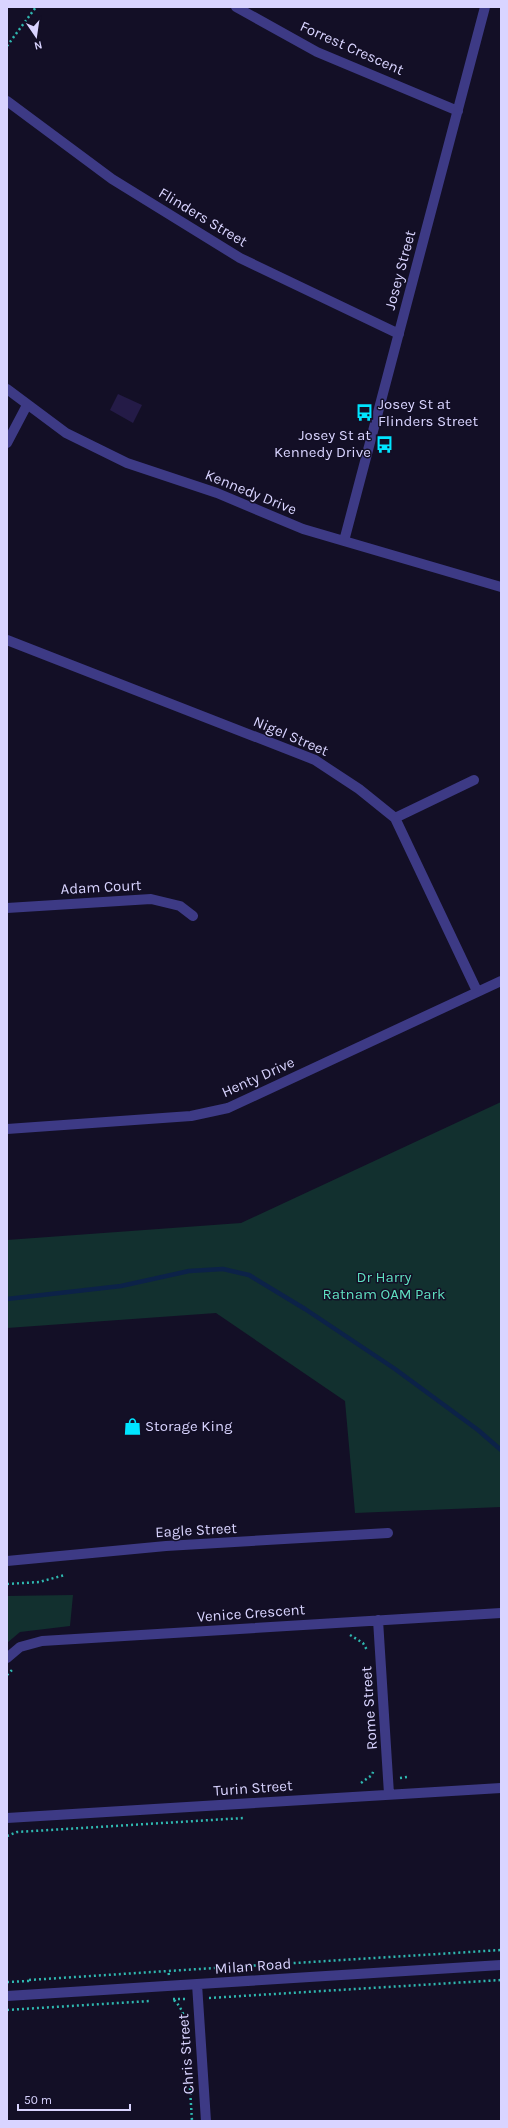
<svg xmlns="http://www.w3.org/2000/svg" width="508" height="2128" font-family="Karla,sans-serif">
<rect width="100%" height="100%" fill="#130f26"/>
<!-- green -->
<path fill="#12302f" d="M501 1102V1507L355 1513 345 1401 216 1313 7 1328V1240L241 1223Z
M73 1595 70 1626 20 1632 7 1643V1596Z"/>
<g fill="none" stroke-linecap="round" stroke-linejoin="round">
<!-- stream -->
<path stroke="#0c2248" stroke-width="4.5" d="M7 1299 121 1286 189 1271 223 1269 249 1275 305 1309 395 1369 478 1430 501 1450"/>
</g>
<!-- building -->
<path fill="#241b47" d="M118 394 142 405 133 423 110 410Z"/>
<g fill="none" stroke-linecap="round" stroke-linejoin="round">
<!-- path -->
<path stroke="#2fb8b0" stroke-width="2.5" stroke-dasharray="2 3" stroke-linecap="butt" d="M7 46 36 7
M7 1584 39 1582 65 1575
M350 1635 363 1643 367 1650
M7 1675 12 1670
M400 1778 407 1777
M361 1783 372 1775 374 1769
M7 1836 17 1832 244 1818
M169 1975 168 1971 501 1950
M29 1980 168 1971
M7 1982 29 1981
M209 1998 501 1980
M173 1999H186
M174 2000C188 2014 186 2030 187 2049
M7 2010 150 2001
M190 2088 192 2121"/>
<!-- minor -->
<path stroke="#3d3a85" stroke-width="10" d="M236 7 317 52 458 111
M7 101 112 179 240 258 399 334
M7 389 66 433 127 463 217 493 303 529 501 587
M7 443 27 405
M344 541 485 7
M7 640 315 760 359 789 395 818 477 991
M395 818 474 780
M7 908 151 899 180 906 193 916
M7 1129 191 1116 228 1108 501 981
M7 1561 166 1546 388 1533
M378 1620 389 1794
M7 1658 20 1647 42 1641 501 1613
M7 1818 501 1788
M197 1984 206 2121
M7 1996 501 1965"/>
</g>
<!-- icons -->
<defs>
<symbol id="bus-bare" viewBox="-9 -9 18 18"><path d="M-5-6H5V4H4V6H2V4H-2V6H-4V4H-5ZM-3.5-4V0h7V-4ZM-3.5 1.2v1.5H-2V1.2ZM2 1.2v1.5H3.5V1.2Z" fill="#00e5ff" stroke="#130f26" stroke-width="2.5" paint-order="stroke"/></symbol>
<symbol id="shop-bare" viewBox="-9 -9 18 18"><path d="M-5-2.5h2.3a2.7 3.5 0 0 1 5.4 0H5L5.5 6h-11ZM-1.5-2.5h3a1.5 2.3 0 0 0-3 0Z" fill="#00e5ff" stroke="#130f26" stroke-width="2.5" paint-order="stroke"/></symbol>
</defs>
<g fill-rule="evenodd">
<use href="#bus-bare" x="352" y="400" width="25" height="25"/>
<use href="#bus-bare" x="372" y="432" width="25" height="25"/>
<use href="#shop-bare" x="120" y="1414" width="25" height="25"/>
</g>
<g text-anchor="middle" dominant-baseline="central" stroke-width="3" stroke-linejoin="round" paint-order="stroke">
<!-- street labels -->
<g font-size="15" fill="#d9d4ff" stroke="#130f26">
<text transform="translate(352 48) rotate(24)">Forrest Crescent</text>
<text transform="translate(203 217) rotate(31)">Flinders Street</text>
<text transform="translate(400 270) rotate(-75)">Josey Street</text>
<text transform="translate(251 492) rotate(22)">Kennedy Drive</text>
<text transform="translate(291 736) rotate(23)">Nigel Street</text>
<text transform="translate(101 887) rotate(-3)">Adam Court</text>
<text transform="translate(258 1077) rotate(-24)">Henty Drive</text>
<text transform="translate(196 1530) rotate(-3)">Eagle Street</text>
<text transform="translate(251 1613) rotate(-4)">Venice Crescent</text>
<text transform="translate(369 1708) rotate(-94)">Rome Street</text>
<text transform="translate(253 1788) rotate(-4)">Turin Street</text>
<text transform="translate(253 1966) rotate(-4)">Milan Road</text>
<text transform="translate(186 2054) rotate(-94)">Chris Street</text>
</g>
<!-- poi labels -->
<g font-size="15" fill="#d9d4ff" stroke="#130f26" text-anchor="start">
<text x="378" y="404">Josey St at<tspan x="378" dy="17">Flinders Street</tspan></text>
<text x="371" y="435" text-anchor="end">Josey St at<tspan x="371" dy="17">Kennedy Drive</tspan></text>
<text x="145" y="1426">Storage King</text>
</g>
<!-- park labels -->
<g font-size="15" fill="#5fe0c0" stroke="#130f26">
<text x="384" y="1277">Dr Harry<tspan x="384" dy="17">Ratnam OAM Park</tspan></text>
</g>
</g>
<!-- border -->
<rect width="508" height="2128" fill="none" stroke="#d9d4ff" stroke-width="16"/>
<!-- north arrow -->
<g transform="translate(36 36) rotate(167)" stroke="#130f26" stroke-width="3" paint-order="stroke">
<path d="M0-3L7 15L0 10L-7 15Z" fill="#d9d4ff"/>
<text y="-6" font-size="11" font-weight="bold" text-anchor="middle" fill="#d9d4ff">N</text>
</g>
<!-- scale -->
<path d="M18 2104v6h112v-6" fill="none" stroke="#d9d4ff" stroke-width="2"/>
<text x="24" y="2104" font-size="12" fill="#d9d4ff" stroke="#130f26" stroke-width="3" paint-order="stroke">50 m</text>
</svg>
